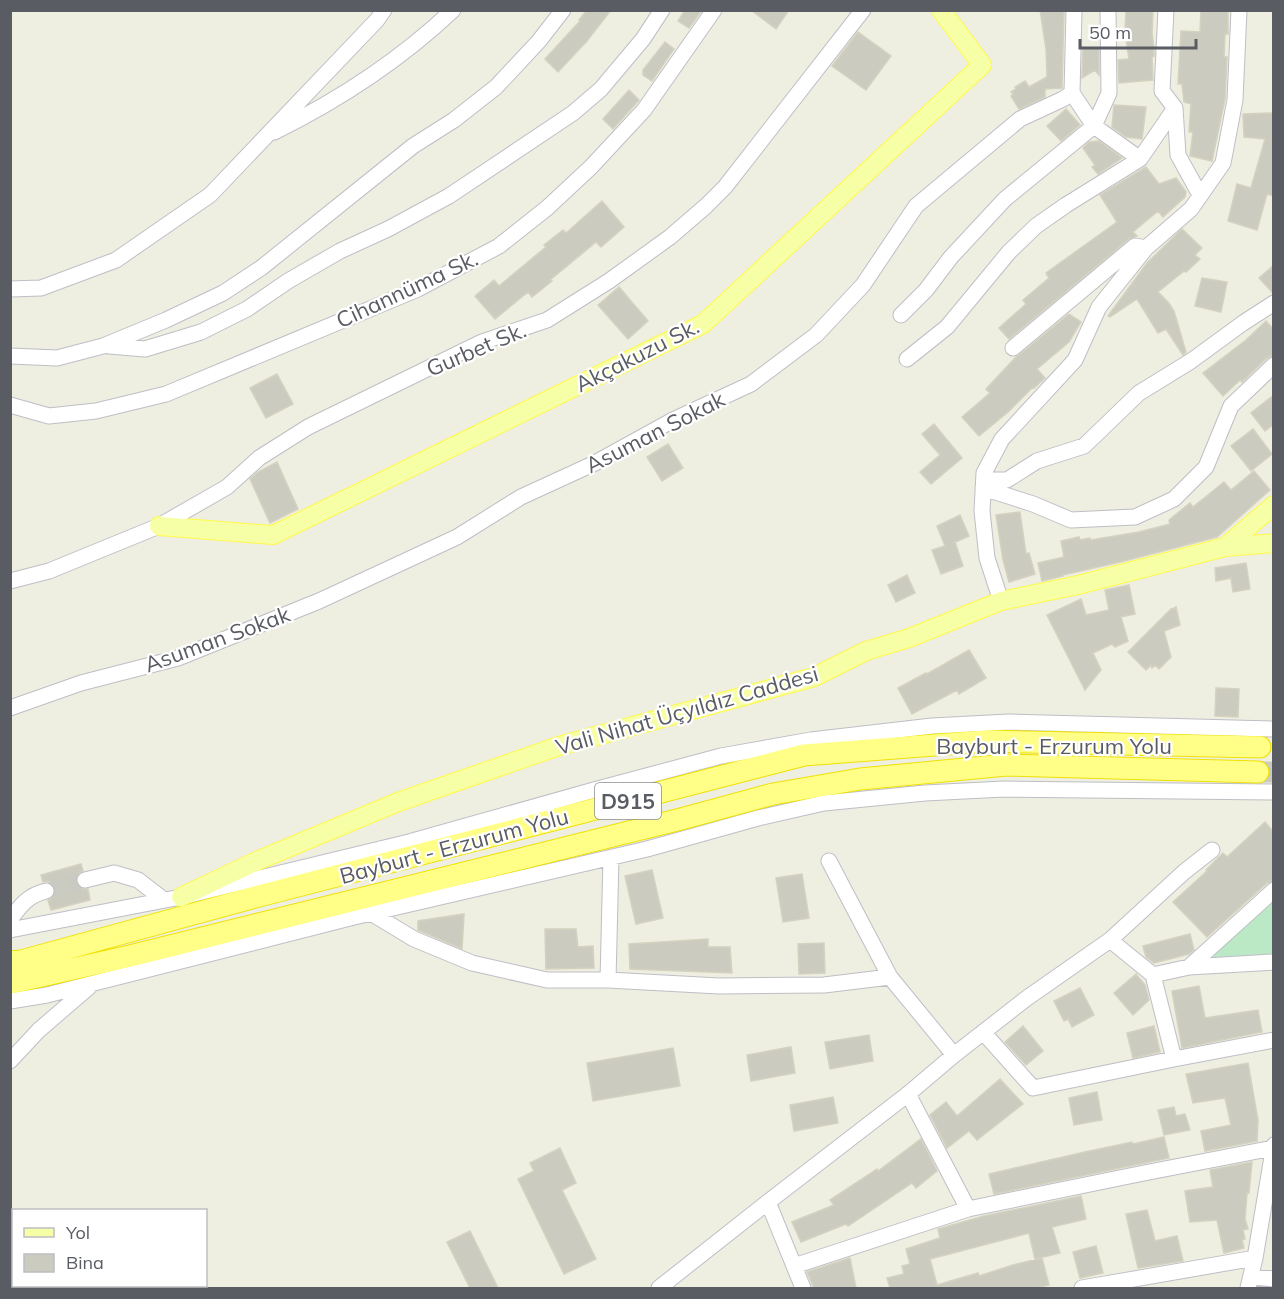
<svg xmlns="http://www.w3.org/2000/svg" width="1284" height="1299" font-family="Mulish,sans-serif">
<rect width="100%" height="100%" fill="#eeeee1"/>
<!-- green -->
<path fill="#bbe9c6" d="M1273 900V959L1211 958Z"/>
<!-- building -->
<path fill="#cccbc0" stroke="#d4d2bf" stroke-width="1.5" d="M587 10H611L587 41 558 72 545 59 580 21 579 20Z
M685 10H702L689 28 678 21Z
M751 10H789L776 29Z
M1040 10H1064L1062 88 1045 89V97L1019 109 1011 96 1013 94 1011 92 1016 89 1015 87 1025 81 1029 87 1047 77 1046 49Z
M1126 10H1153L1152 33 1154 48V56L1152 57 1153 80 1119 83 1118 60 1129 59 1125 32Z
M1201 10H1228V34H1225L1224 57H1227L1225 99 1212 161 1190 156 1193 132H1189L1191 104 1184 102 1182 84H1178L1181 31 1200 32Z
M858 32 891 56 866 90 832 66Z
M665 42 674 49 652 81 643 75V70Z
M1083 48H1099V75L1095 70 1082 78Z
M629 90 639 100 613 129 603 119Z
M1114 105 1146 107 1142 139 1126 137 1112 127Z
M1066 109 1080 125 1061 141 1047 126Z
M1274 113V196L1267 194 1257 230 1228 221 1237 184 1251 188 1265 139 1244 137 1243 114Z
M1099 141 1122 158 1098 174 1092 167 1095 165 1083 148 1089 142Z
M1146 167 1159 184 1176 178 1186 192 1185 197 1163 217 1158 211 1133 232 1137 236 1129 239 1009 339 999 328 1026 304 1023 300 1049 278 1046 273 1117 222 1100 195Z
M602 201 624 227 601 247 596 242 550 280 552 281 532 297 528 292 495 319 475 296 494 280 499 286 546 247 544 245 563 230 566 233Z
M1182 229 1202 248 1195 255 1200 259 1186 272 1184 271 1158 292 1168 302 1174 311 1186 352 1183 355 1166 329 1158 333 1137 299 1110 317 1108 316 1147 263Z
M1274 265V293H1273L1259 278Z
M1202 278 1227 282 1221 312 1195 306Z
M619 287 648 321 628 339 598 305Z
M1069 314 1081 322 1069 342 1037 369 1045 378 1034 388 1033 387 1008 412 979 436 962 417 990 393 986 389 1015 358 1019 355Z
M1266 321 1274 330V355L1267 358 1242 382 1240 380 1223 396 1203 373 1246 340Z
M277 374 293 404 266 418 250 388Z
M1274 395V424L1265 431 1251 413Z
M934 424 962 458 931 484 920 472 940 455 922 434Z
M1253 429 1272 454 1251 471 1231 446Z
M668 444 683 468 662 481 647 457Z
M277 462 298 509 270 523 250 479 258 472Z
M1254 471 1270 490 1217 537 1120 562 1063 575V576L1042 581 1038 563 1064 557 1061 541 1079 537 1080 540 1090 538 1091 540 1139 532 1170 524 1169 520 1190 503 1193 507 1224 482 1231 490Z
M1020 512 1026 554 1029 553 1035 574 1009 582 1003 560 996 515Z
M960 515 969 536 953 543 955 542 963 566 941 574 932 550 945 546 937 526Z
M1246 563 1250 589 1233 592 1231 578 1216 581 1215 568Z
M907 575 915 593 896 602 888 585Z
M1129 585 1135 614 1121 617 1128 641 1115 647 1112 644 1093 653 1101 670 1085 690 1047 615 1081 599 1086 615 1109 610 1105 590Z
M1176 607 1180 625 1164 631 1171 657 1159 669 1155 665 1152 668 1151 665 1146 670 1128 652 1171 609V610Z
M969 650 986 678 959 694 957 690 912 714 898 688 926 673 927 674Z
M1216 688 1239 689 1238 717 1215 716Z
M1265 822 1274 833V880L1267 883 1207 937 1173 902 1207 871 1206 870 1223 853 1227 857Z
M81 864 83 871 79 873 76 877V883L82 889H88L90 900 51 910 48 900 53 897 55 889 52 884 48 881 43 882 41 875Z
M652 870 663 918 636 924 625 876Z
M802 874 809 918 783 922 776 878Z
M464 914 462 949 418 930V921Z
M545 929H576L578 947 593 946 594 968 546 969Z
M1190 934 1194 950 1189 954 1154 963 1146 957 1143 946Z
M708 939V947H730L732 973 630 969 629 944Z
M824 943 825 973 799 974 798 944Z
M1136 974 1145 985 1149 1000 1133 1015 1114 993Z
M1199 986 1205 1018 1258 1010 1262 1032 1182 1048 1172 991Z
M1080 988 1094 1015 1072 1027 1068 1019 1064 1021 1054 1001Z
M1023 1026 1043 1051 1026 1065 1005 1042Z
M1154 1026 1160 1052 1133 1058 1127 1033Z
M869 1035 873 1061 830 1069 825 1042Z
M791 1047 795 1073 751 1081 747 1055Z
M673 1048 680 1086 593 1101 587 1063Z
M1248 1063 1258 1120 1257 1141 1205 1151 1201 1131 1231 1125 1225 1098 1193 1103 1186 1074Z
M1000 1079 1023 1104 977 1140 969 1131 947 1148 930 1115 946 1102 957 1116Z
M1097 1092 1102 1120 1074 1125 1069 1098Z
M833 1097 838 1123 794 1131 790 1105Z
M1174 1107 1176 1116 1185 1114 1190 1130 1164 1135 1158 1110Z
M1164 1137 1169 1158 994 1194 989 1174 1085 1152 1132 1142 1133 1144Z
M921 1139 937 1171 916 1188 912 1183 848 1226 846 1224 801 1242 792 1222 834 1205 830 1200 877 1169 878 1171Z
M560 1148 576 1183 562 1190 596 1259 564 1274 518 1179 534 1171 530 1163Z
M1252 1162 1249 1193H1247L1245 1219 1248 1229 1243 1230 1245 1239 1242 1240 1244 1248 1224 1253 1217 1220 1190 1222 1185 1191 1213 1187 1210 1170Z
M1081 1196 1086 1219 1052 1227 1060 1253 1035 1259 1029 1233 930 1259 937 1285 978 1273 979 1276 1013 1265 1042 1258 1049 1285 1036 1288H890L887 1278 904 1274 902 1266 910 1264 906 1249 940 1238 938 1229 984 1216Z
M1147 1210 1155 1241 1177 1236 1183 1261 1138 1268 1126 1214Z
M470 1231 498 1288H470L447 1242Z
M1096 1246 1103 1273 1080 1278 1073 1252Z
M850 1258 856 1288H814L807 1272Z"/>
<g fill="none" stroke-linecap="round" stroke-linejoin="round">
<!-- minor-tunnel -->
<path stroke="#c9cac2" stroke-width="15" stroke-dasharray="15 8" stroke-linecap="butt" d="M46 891 85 880"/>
<!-- highway-tunnel -->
<path stroke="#c9cac2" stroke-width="21" stroke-dasharray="21 10" stroke-linecap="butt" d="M1258 772H1274"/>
<defs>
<path id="minor" d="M1166 10 1162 91 1175 108 1178 155 1200 195
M1072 93 1074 10
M274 132C339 100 400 60 453 10
M10 289 41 288 116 260 210 195 377 20 384 10
M901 315 926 290 951 257 1005 199 1094 126 1109 93 1108 10
M109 346 145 349 201 332 247 309 288 281 340 251 388 229 449 196 573 113 601 89 643 39 662 10
M1013 348 1135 246 1146 248
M10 356 57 358 103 346 166 320 223 293 261 268 413 146 454 120 496 87 539 41 563 10
M907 359 947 327 1009 252 1036 226 1066 205 1140 159
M10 405 49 416 96 411 166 394 418 289 499 246 547 208 591 167 644 110 714 10
M984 480H1007L1037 461 1084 446 1139 393 1191 361 1243 323 1274 303
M983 488 1033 504 1071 520 1135 517 1174 499 1206 467 1231 406 1274 365
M10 581 49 571 159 526 227 487 259 458 308 427 482 342 547 320 609 281 670 237 706 206 725 187 863 10
M1001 601 987 558 982 511 984 473 1002 439 1075 360 1099 307 1146 248 1191 209 1223 163 1235 100 1239 10
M10 708 81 683 178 658 319 601 457 537 521 497 595 463 673 420 751 384 816 335 863 285 916 206 1020 119 1063 99 1072 93 1094 126 1140 159 1175 108
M829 861 890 977 954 1055
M85 880 114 873 138 880 164 900
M371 913 414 939 472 963 547 980H608L719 986 824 985 890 977
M10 920C20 906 28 895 46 891
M10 930 181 897 409 842 594 790 721 756 811 740 932 726 1009 722 1274 729
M1110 940 1153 975 1189 967 1274 962
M1189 967 1274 890
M1153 975 1174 1059 1274 1040
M608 980 611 858
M10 1001 47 995 354 917 647 849 758 818 824 803 925 793 1004 789 1274 792
M983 1032 1033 1088 1174 1059
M10 1061 39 1030 89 987
M768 1202 803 1288
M968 1209 1144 1173 1273 1148
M794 1266 968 1209 908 1094
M1252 1277 1274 1279
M659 1288 768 1202 908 1094 954 1055 1027 998 1110 940 1184 872 1212 850
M1082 1288 1255 1258
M1248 1288 1255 1258 1274 1145"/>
<path id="major" d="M159 526 273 535 703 324 982 65 941 10
M1225 547 1274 505
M181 897 259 860 398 802 559 746 814 677 866 651 909 638 1001 601 1078 585 1225 547 1274 543"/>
<path id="highway" d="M10 962 21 961 259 896 804 755 987 741 1260 747
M10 983 130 956 681 819 773 794 860 779 1006 765 1258 772"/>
</defs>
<!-- minor casing -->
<use href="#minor" stroke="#bebfc6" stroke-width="17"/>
<!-- major casing -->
<use href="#major" stroke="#fffa4a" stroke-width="20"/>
<!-- highway casing -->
<use href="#highway" stroke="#f0e100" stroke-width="23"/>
<!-- minor -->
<use href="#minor" stroke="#fff" stroke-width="15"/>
<!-- major -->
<use href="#major" stroke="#f7ffa6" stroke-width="18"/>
<!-- highway -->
<use href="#highway" stroke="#ff8" stroke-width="21"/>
</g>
<g text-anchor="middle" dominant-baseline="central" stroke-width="4.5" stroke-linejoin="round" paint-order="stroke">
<!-- shield labels -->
<rect fill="#fff" stroke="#8c8d92" stroke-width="1.5" x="595" y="783" width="66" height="36" rx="4.5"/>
<g font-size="21" font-weight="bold" fill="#5a5c64">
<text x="628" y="801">D915</text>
</g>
<!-- street labels -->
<g font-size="22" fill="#5a5c64" stroke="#fff">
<text transform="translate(407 289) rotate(-25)">Cihannüma Sk.</text>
<text transform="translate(476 349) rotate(-23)">Gurbet Sk.</text>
<text transform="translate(637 355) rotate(-27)">Akçakuzu Sk.</text>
<text transform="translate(655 432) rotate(-27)">Asuman Sokak</text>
<text transform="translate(217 639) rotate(-20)">Asuman Sokak</text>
<text transform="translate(687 710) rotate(-16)">Vali Nihat Üçyıldız Caddesi</text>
<text x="1054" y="746">Bayburt - Erzurum Yolu</text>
<text transform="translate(454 846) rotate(-15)">Bayburt - Erzurum Yolu</text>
</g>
</g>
<!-- border -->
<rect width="1284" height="1299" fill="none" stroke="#5a5c64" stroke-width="24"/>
<!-- legend -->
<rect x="12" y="1209" width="195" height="78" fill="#ffffff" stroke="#bdbec1" stroke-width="1.5"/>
<rect x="24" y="1228" width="30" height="9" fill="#f7ffa6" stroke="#bdbec1" stroke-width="1.5"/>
<text x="66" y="1239" font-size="18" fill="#5a5c64">Yol</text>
<rect x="24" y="1254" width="30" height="18" fill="#cccbc0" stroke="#bdbec1" stroke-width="1.5"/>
<text x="66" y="1269" font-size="18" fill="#5a5c64">Bina</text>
<!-- scale -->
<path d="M1080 39v9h116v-9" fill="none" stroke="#5a5c64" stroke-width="3"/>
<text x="1089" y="39" font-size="18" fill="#5a5c64" stroke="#ffffff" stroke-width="4.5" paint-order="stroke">50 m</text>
</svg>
